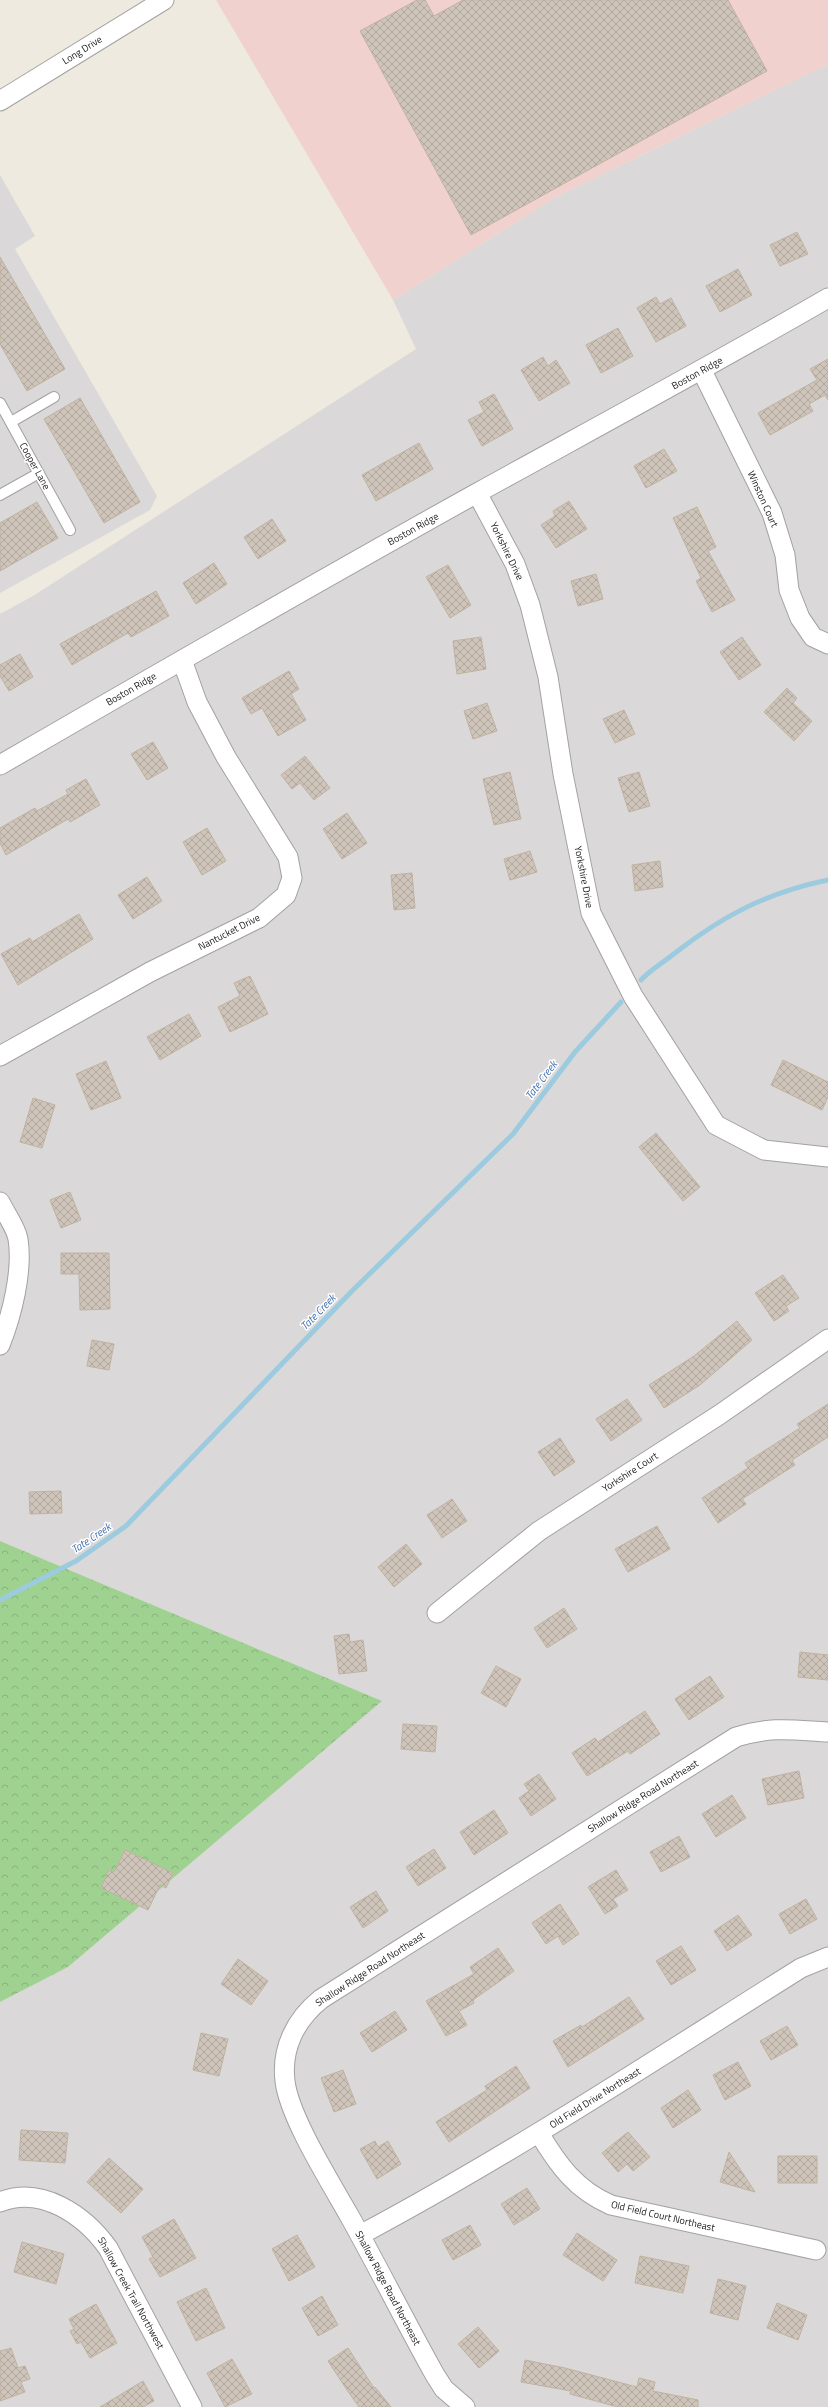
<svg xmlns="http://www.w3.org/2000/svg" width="828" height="2407" font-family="'Titillium Web',sans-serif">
<defs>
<pattern id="forest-crowns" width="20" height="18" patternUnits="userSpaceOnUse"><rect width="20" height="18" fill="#9fd191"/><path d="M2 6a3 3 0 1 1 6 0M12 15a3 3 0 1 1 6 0" fill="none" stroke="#88b37c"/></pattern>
<pattern id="building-cross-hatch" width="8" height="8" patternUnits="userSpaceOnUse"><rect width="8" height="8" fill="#cec4b9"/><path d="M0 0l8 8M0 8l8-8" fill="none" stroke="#b0a89e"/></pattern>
</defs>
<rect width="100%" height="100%" fill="#eeeae0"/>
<!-- residential -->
<path fill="#dad8d8" d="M828 64V2407H0V2002L68 1967 381 1701 0 1541V614L33 596 416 349 393 300 554 198Z
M0 175 35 236 15 249 157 496 150 510 0 593Z"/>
<!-- commercial -->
<path fill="#f1d1cd" d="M216 0H828V64L554 198 393 300Z"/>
<!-- forest -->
<path fill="url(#forest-crowns)" d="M0 1541 382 1701 68 1967 0 2002Z"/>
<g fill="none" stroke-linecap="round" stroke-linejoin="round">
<!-- stream -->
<path stroke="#9ccbe0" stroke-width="5" d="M641 980C650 970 664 962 675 953 724 915 766 893 828 880
M0 1600 76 1561 126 1526 353 1290 513 1134 575 1052 621 1002"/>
</g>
<!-- building -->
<path fill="url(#building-cross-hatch)" stroke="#c0b2a1" d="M417 0H425L434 16 463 0H728L767 71 471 235 360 31Z
M797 232 808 254 780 266 770 245Z
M0 257 65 369 27 391 0 344Z
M738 269 752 295 720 312 706 286Z
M656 297 660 304 671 298 686 326 656 342 637 308Z
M618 328 633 356 601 373 586 345Z
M543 357 548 366 556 360 570 383 539 401 521 370Z
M828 359V400L825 395 809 404 813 411 770 435 758 413 817 380 810 369Z
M494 394 513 429 482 446 468 420 484 412 479 402Z
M80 398 140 502 104 523 44 419Z
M419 443 433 469 376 501 362 475Z
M664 449 677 471 646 488 634 466Z
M569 501 587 529 556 548 541 525 555 516 553 511Z
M37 502 58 538 0 571V523Z
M697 507 716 547 708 551 735 600 712 612 696 581 701 578 673 518Z
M272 519 286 541 258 559 244 537Z
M214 563 227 584 196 604 183 583Z
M448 565 471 605 450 618 426 577Z
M596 574 603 599 578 606 571 581Z
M156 591 169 616 131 637 128 633 72 665 60 644Z
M481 637 486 669 457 674 453 641Z
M742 637 761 665 739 680 720 652Z
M20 654 33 677 9 691 0 676V665Z
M289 671 299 689 291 694 306 720 278 736 262 708 251 714 242 698Z
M787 688 797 698 793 703 812 721 794 741 764 712Z
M487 703 497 731 473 739 464 711Z
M624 710 635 734 615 743 603 719Z
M153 742 168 768 147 780 131 754Z
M305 756 330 788 314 800 300 783 292 789 281 775Z
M510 772 521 819 494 825 483 779Z
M639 772 650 806 629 812 618 778Z
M86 779 100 805 70 822 68 819 6 855 0 843V828L35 808 37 811 68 794 66 790Z
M347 813 367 843 342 859 323 829Z
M207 828 226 861 202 875 183 842Z
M530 851 537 872 510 880 504 859Z
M660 861 663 887 635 891 632 865Z
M412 873 415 908 394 910 391 875Z
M147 877 162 901 133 919 118 895Z
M79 914 93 939 18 985 1 954 30 938 32 942Z
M250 976 268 1014 230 1032 218 1007 240 996 234 983Z
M189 1014 201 1036 160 1060 147 1037Z
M783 1060 828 1082V1097L822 1110 771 1085Z
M106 1061 121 1098 91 1110 76 1074Z
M33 1098 55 1105 42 1148 20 1142Z
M656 1133 700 1187 683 1201 639 1147Z
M70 1192 81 1220 61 1228 50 1200Z
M61 1253H109L110 1309 80 1310 79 1274H61Z
M783 1275 799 1298 786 1306 789 1311 774 1321 755 1293Z
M737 1321 752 1340 700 1385 664 1408 649 1385 694 1356Z
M92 1340 114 1344 109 1370 87 1366Z
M627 1399 642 1420 611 1441 596 1419Z
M828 1404V1437L792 1460 795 1465 742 1499 746 1504 718 1523 702 1498 748 1468 745 1463 800 1428 797 1424Z
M560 1438 575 1462 554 1476 538 1452Z
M61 1491 62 1513 30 1514 29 1492Z
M452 1499 467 1521 442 1538 427 1515Z
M657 1526 670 1549 628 1572 615 1549Z
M406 1544 422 1564 394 1587 378 1567Z
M564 1608 577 1629 547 1648 534 1628Z
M349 1634 350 1642 363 1640 367 1671 339 1674 334 1636Z
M800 1652 828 1655V1680L798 1677Z
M496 1666 521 1679 506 1707 481 1693Z
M710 1676 724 1697 689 1720 675 1699Z
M645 1711 660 1734 630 1754 628 1751 587 1776 572 1753 595 1738 598 1742Z
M403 1724 437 1726 435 1752 401 1749Z
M799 1771 804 1798 768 1805 762 1779Z
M539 1774 556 1799 531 1816 519 1798 529 1791 524 1784Z
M732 1795 746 1818 716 1837 702 1814Z
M494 1810 508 1833 474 1855 460 1832Z
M679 1836 690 1857 661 1872 650 1852Z
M434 1849 446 1868 418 1886 406 1867Z
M125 1850 173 1873 166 1888 160 1885 148 1910 101 1888 109 1870 114 1872Z
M616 1870 628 1890 613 1899 618 1906 605 1914 588 1887Z
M376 1891 388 1911 363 1928 350 1907Z
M806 1899 817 1919 790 1934 779 1914Z
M560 1904 579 1934 563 1945 558 1936 546 1944 532 1923Z
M738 1915 752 1935 727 1951 714 1931Z
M681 1946 696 1970 671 1985 656 1961Z
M498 1948 514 1971 473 2000 474 2003 459 2011 467 2025 446 2036 426 2001 474 1974 470 1967Z
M238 1959 268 1981 251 2005 221 1984Z
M629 1997 644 2019 568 2067 553 2041 581 2025 582 2027Z
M395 2011 407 2030 372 2052 360 2033Z
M787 2026 798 2045 771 2060 760 2041Z
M201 2033 228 2039 219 2076 193 2070Z
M738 2062 751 2086 725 2100 713 2075Z
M516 2066 530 2088 449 2142 436 2122 487 2090 485 2086Z
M343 2070 356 2104 334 2112 321 2078Z
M688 2090 701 2110 673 2128 661 2108Z
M21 2130 68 2133 65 2163 19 2160Z
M628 2132 650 2157 633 2171 627 2164 618 2172 602 2153Z
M375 2141 378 2147 388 2141 401 2164 377 2179 360 2149Z
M729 2152 755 2192 720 2182Z
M778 2156H817V2183H778Z
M109 2158 143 2189 121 2213 87 2182Z
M527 2188 540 2209 514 2225 501 2204Z
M174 2219 196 2258 160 2277 149 2259 153 2257 142 2237Z
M470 2225 481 2245 453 2260 442 2240Z
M577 2233 617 2260 603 2281 563 2255Z
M297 2235 315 2267 289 2281 272 2249Z
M22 2242 64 2254 56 2284 14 2272Z
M640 2256 689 2266 683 2293 635 2283Z
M718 2279 746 2286 738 2320 710 2313Z
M206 2288 225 2328 196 2341 177 2302Z
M322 2296 338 2325 318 2336 302 2308Z
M777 2303 807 2315 798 2340 767 2328Z
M96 2304 117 2343 90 2358 81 2342 77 2344 70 2331 74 2329 69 2319Z
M478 2327 499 2351 479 2368 458 2344Z
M11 2348 18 2368 25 2366 30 2379 21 2382 25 2392 0 2401V2351Z
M348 2348 374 2388 375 2387 391 2407H359L347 2390 328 2361Z
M232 2359 252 2394 225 2407 207 2373Z
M525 2360 565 2368 637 2387 639 2378 655 2382 653 2391 698 2400V2407H618L570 2394 571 2391 521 2382Z
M143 2381 154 2401 143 2407H100Z"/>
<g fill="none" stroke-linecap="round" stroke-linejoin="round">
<defs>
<path id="lane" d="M0 403 70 530
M11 422 54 397
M0 495 39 473"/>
<path id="street" d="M0 101 164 0
M702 371 772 513 785 555 789 590 800 618 813 637 828 644
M477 493 515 564 530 605 548 677 563 774 591 913 633 996 716 1125 764 1150 828 1157
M0 765C159 673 317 582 477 493 595 428 712 365 828 298
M0 1056 150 972 259 918 286 895 292 878 288 857 226 757 197 702 182 660
M0 1202C5 1213 16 1227 18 1239 23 1271 12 1315 0 1345
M437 1613 539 1531 719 1415 828 1339
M539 2133C558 2165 576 2190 611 2205L816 2250
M0 2202C42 2185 85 2216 108 2248L192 2407
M360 2235C512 2154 656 2059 801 1968L828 1957
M465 2407 444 2389 435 2375C406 2323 379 2269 350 2217 331 2183 289 2117 285 2081 281 2048 296 2019 321 1999L736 1737C772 1726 792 1730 828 1732"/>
</defs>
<!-- lane casing -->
<use href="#lane" stroke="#a2a2a2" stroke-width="12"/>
<!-- street casing -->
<use href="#street" stroke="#a2a2a2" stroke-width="21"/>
<!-- lane -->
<use href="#lane" stroke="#fff" stroke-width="10"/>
<!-- street -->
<use href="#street" stroke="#fff" stroke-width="19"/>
</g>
<g text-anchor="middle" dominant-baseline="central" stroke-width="3" stroke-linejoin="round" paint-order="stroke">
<!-- street labels -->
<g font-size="10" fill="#1b1b1b" stroke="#fff">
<text transform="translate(82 50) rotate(-32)">Long Drive</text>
<text transform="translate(697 373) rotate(-29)">Boston Ridge</text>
<text transform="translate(35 466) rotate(61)">Cooper Lane</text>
<text transform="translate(763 499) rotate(66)">Winston Court</text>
<text transform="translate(413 529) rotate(-29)">Boston Ridge</text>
<text transform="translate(507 551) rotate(64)">Yorkshire Drive</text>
<text transform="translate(131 689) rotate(-30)">Boston Ridge</text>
<text transform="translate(584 877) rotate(79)">Yorkshire Drive</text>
<text transform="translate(229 932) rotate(-27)">Nantucket Drive</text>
<text transform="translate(630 1472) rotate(-33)">Yorkshire Court</text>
<text transform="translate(643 1796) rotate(-32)">Shallow Ridge Road Northeast</text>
<text transform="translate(370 1969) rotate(-33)">Shallow Ridge Road Northeast</text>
<text transform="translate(595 2098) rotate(-32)">Old Field Drive Northeast</text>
<text transform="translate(663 2216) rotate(13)">Old Field Court Northeast</text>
<text transform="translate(388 2288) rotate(62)">Shallow Ridge Road Northeast</text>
<text transform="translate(131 2293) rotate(61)">Shallow Creek Trail Northwest</text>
</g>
<!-- water labels -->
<g font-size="11" font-style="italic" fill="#4270b1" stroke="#fff">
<text transform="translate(541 1080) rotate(-53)">Tate Creek</text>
<text transform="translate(318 1312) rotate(-46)">Tate Creek</text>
<text transform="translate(91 1538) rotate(-34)">Tate Creek</text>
</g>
</g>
</svg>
